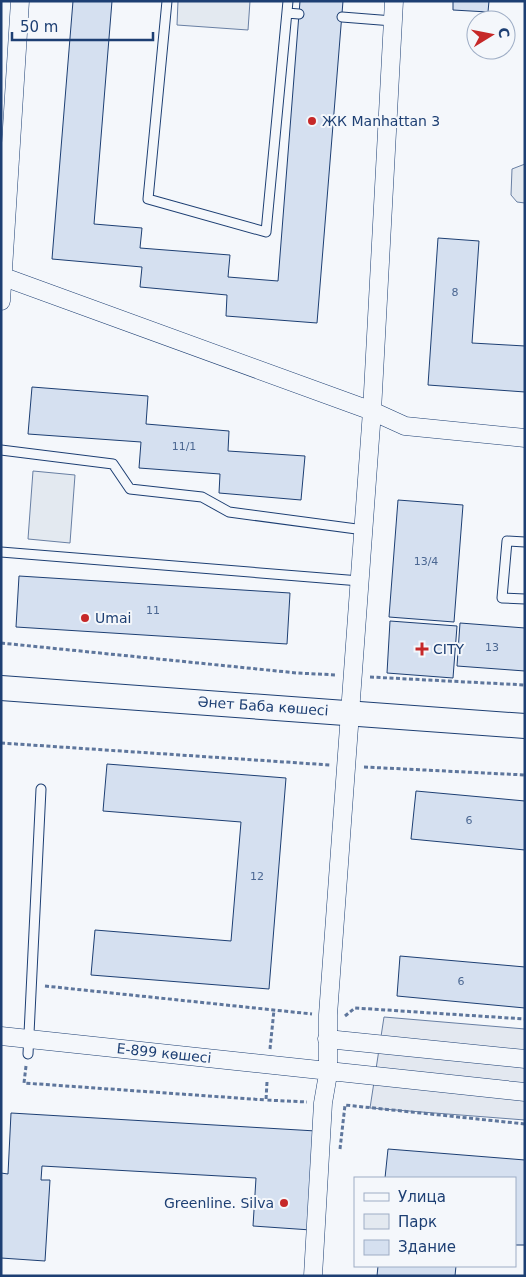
<svg xmlns="http://www.w3.org/2000/svg" width="526" height="1277" font-family="'DejaVu Sans',sans-serif">
<rect width="100%" height="100%" fill="#f4f7fb"/>
<!-- green -->
<path fill="#e3e9f0" stroke="#687fa3" d="M178 1H250L248 30 177 25Z
M525 164V203L517 202 511 195 512 169Z
M33 471 75 475 70 543 28 539Z"/>
<!-- parking -->
<path fill="#e3e8f0" stroke="#687fa3" d="M384 1017 525 1029V1120L370 1108Z"/>
<!-- building -->
<path fill="#d5e0f0" stroke="#1d3f73" d="M73 1H112L94 224 142 228 140 248 230 255 228 277 278 281 300 1H343L317 323 226 316 227 295 140 287 142 267 52 259Z
M453 1H489L488 12 453 10Z
M438 238 479 241 472 343 525 346V392L428 385Z
M32 387 148 396 146 424 229 431 228 451 305 456 301 500 219 493 220 474 139 468 141 442 28 434Z
M398 500 463 505 454 622 389 617Z
M19 576 290 593 287 644 16 627Z
M390 621 457 626 453 678 387 673Z
M460 623 525 628V671L457 666Z
M107 764 286 778 269 989 91 975 95 930 231 941 241 822 103 811Z
M416 791 525 801V850L411 839Z
M400 956 525 967V1008L397 996Z
M11 1113 316 1131 311 1230 253 1226 256 1178 42 1166 41 1180H50L45 1261 1 1258V1173L8 1174Z
M388 1149 525 1160V1245H515V1178H385Z
M378 1266H456L455 1276H377Z"/>
<g fill="none" stroke-linecap="round" stroke-linejoin="round">
<defs>
<path id="lane" d="M167 1 148 199 266 232 288 1
M287 13 299 14
M342 17 393 21
M1 450 113 464 130 489 202 497 229 512 364 530
M525 542 507 541 502 598 525 599
M1 552 360 581
M28 1054 41 789"/>
<path id="street" d="M1 276 372 411 405 426 525 438
M1 301 20 1
M1 1036 525 1092
M327 1039 525 1059
M313 1276 323 1103 328 1074V1015L372 411 394 1"/>
<path id="secondary" d="M1 688 525 726"/>
</defs>
<!-- lane casing -->
<use href="#lane" stroke="#1d3f73" stroke-width="11"/>
<!-- street casing -->
<use href="#street" stroke="#1d3f73" stroke-width="19"/>
<!-- secondary casing -->
<use href="#secondary" stroke="#1d3f73" stroke-width="26"/>
<!-- path -->
<path stroke="#5e769c" stroke-width="3" stroke-dasharray="4 2.5" stroke-linecap="butt" d="M1 643 297 673 337 675
M370 677 525 685
M1 743 330 765
M364 767 525 775
M45 986 312 1014
M345 1016 355 1008 525 1019
M270 1049 274 1010
M26 1066 24 1083 266 1100
M267 1082 266 1100 307 1102
M340 1149 345 1105 525 1124"/>
<!-- lane -->
<use href="#lane" stroke="#f4f7fb" stroke-width="9"/>
<!-- street -->
<use href="#street" stroke="#f4f7fb" stroke-width="18"/>
<!-- secondary -->
<use href="#secondary" stroke="#f4f7fb" stroke-width="24"/>
</g>
<!-- markers -->
<g fill="#c62828" stroke="#f4f7fb" stroke-width="2">
<circle cx="312" cy="121" r="5"/>
<circle cx="85" cy="618" r="5"/>
<path d="M419.5 641.5h5v5h5v5h-5v5h-5v-5h-5v-5h5z"/>
<circle cx="284" cy="1203" r="5"/>
</g>
<g text-anchor="middle" dominant-baseline="central" stroke-width="4" stroke-linejoin="round" paint-order="stroke">
<!-- number labels -->
<g font-size="11" fill="#4b6792">
<text x="455" y="292">8</text>
<text x="184" y="446">11/1</text>
<text x="426" y="561">13/4</text>
<text x="153" y="610">11</text>
<text x="492" y="647">13</text>
<text x="469" y="820">6</text>
<text x="257" y="876">12</text>
<text x="461" y="981">6</text>
</g>
<!-- poi labels -->
<g font-size="14" fill="#1d3f73" stroke="#f4f7fb" text-anchor="start">
<text x="322" y="121">ЖК Manhattan 3</text>
<text x="95" y="618">Umai</text>
<text x="433" y="649">CITY</text>
<text x="274" y="1203" text-anchor="end">Greenline. Silva</text>
</g>
<!-- street labels -->
<g font-size="14" fill="#1d3f73" stroke="#f4f7fb">
<text transform="translate(263 706) rotate(4)">Әнет Баба көшесі</text>
<text transform="translate(164 1053) rotate(6)">Е-899 көшесі</text>
</g>
</g>
<!-- border -->
<rect width="526" height="1277" fill="none" stroke="#1d3f73" stroke-width="5"/>
<!-- legend -->
<rect x="354" y="1177" width="162" height="90" fill="#f4f7fb" stroke="#9eadc5"/>
<rect x="364" y="1193" width="25" height="8" fill="#f4f7fb" stroke="#9eadc5"/>
<text x="398" y="1202" font-size="15" fill="#1d3f73">Улица</text>
<rect x="364" y="1214" width="25" height="15" fill="#e3e9f0" stroke="#9eadc5"/>
<text x="398" y="1227" font-size="15" fill="#1d3f73">Парк</text>
<rect x="364" y="1240" width="25" height="15" fill="#d5e0f0" stroke="#9eadc5"/>
<text x="398" y="1252" font-size="15" fill="#1d3f73">Здание</text>
<!-- north arrow -->
<g transform="translate(491 35) rotate(80)"><circle r="24" fill="#f4f7fb" stroke="#9eadc5"/>
<path d="M0-4L9 19L0 12L-9 19Z" fill="#c62828"/>
<text y="-8" font-size="14" font-weight="bold" text-anchor="middle" fill="#1d3f73">С</text>
</g>
<!-- scale -->
<path d="M12 32v8h141v-8" fill="none" stroke="#1d3f73" stroke-width="2.5"/>
<text x="20" y="32" font-size="15" fill="#1d3f73" stroke="#f4f7fb" stroke-width="4" paint-order="stroke">50 m</text>
</svg>
